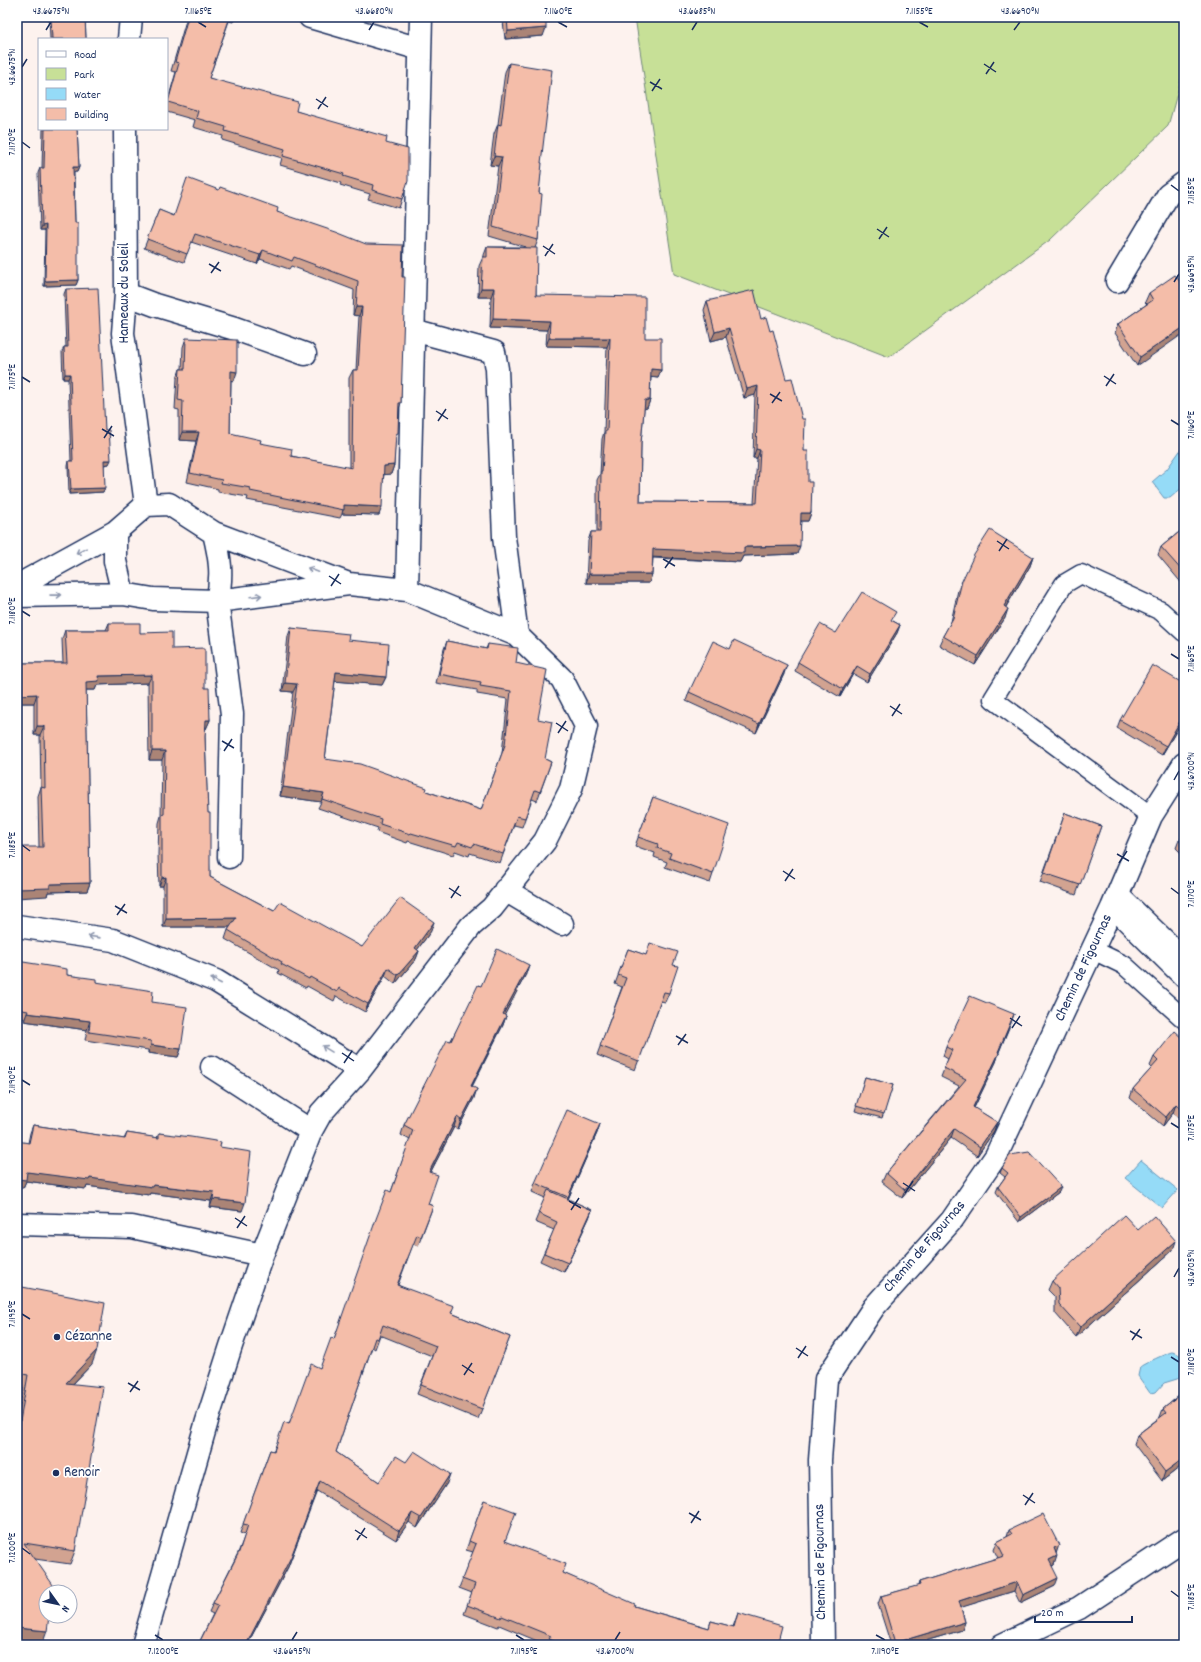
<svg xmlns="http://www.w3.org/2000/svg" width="1201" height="1662" font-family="Dekko,sans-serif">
<rect width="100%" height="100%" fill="#fdf2ee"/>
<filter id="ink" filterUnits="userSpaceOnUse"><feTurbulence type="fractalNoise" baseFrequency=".025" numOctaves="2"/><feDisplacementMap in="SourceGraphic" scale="8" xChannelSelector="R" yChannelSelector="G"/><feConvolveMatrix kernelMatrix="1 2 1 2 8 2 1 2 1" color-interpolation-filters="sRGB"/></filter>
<g filter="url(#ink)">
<!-- green -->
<path fill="#c7e097" stroke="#71887a" d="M635 17H1184V69L1168 126 1050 240 889 357 674 274Z"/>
<!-- water -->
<path fill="#95dbf7" stroke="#6496ba" d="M1182 448 1184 449V486L1170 498H1164L1152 482 1167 469Z
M1141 1160 1178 1190 1162 1208 1125 1178Z
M1172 1352C1186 1355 1184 1363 1184 1375L1177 1379 1164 1383 1156 1392 1150 1393 1138 1376 1140 1367C1141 1365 1169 1352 1172 1352Z"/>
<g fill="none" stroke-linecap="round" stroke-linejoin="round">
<defs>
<path id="lane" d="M1151 816 993 699 1064 584 1081 574 1161 611 1184 632
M1118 893 1184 957
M1112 908 1184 979
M1093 950 1124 965 1184 1019"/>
<path id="street" d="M310 17 420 49
M129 39 131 17
M125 129 126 294 123 333 146 505
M1117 281 1168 195 1184 183
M126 294 155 305 235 329 305 354
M413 330 494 352 497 369 504 537 517 635
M169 504 214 533C220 558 223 575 217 601L153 599 123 594 115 561V532L146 505Z
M214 533 346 583
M17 586 115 532
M407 590 421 17
M17 596 123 594
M505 890 562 924
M17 926 113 940 216 981 360 1070
M212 1067 311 1131
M17 1224 132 1227 262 1255
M143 1645 207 1421 231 1346 262 1255 311 1131 321 1113 360 1070 471 926 492 908 545 841 571 789 586 726 562 679 517 635 407 590 349 584 217 601 232 714 229 857
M823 1645 820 1460 826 1379 874 1307 952 1220 996 1156 1112 908 1151 816 1184 764
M1002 1645 1079 1608 1184 1539"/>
</defs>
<!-- lane casing -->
<use href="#lane" stroke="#1b2f5e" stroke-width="21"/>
<!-- street casing -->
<use href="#street" stroke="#1b2f5e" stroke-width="25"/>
<!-- lane -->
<use href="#lane" stroke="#fff" stroke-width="18"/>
<!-- street -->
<use href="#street" stroke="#fff" stroke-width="22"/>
</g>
<!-- wall -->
<path fill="#d2a391" stroke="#1b2f5e" d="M49 17H85L86 39H50Z
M187 17H235L233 22 229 21 209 78 296 111 386 143 402 199 399 208 368 199 370 194 340 185 341 183 280 165 282 158 222 140 223 136 193 127 195 120 167 112V103L176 72 171 71Z
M501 17H546L543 36 505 39 503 21Z
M509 63 541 163 539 193 538 240 535 248 536 295 645 338 661 370 658 378 651 377 650 400 647 408 644 409 641 443 640 502 754 503 757 458H753L755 395 744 398 726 337 711 341 704 310 707 301 761 319 770 331 804 451 811 513 808 521H801L797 554 743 556 740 562 653 558 652 574 649 583H586L588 541 591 532H597V480L600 474 602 439 604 432 607 347 546 346 547 330 490 328 491 297H478L479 266 483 257H484V255L487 247H526L489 236 498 166 490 165 494 134 498 124 505 72Z
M43 129H77L79 167 77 172H74L75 223 78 280 76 285 44 286 45 230H40L38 173 40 168H42Z
M159 210 173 216 277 212 402 277 401 403 399 409 395 440 394 465 391 474H384L379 515 342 514 340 518 247 500 248 497 218 492V489L187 482 196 441 179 440V410L175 409 177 378 180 369H182L183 347 186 338 234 381 231 380 230 433 260 443 291 456 349 468V378L353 370H356L359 316 353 315 354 290 291 266 289 269 260 259 257 264 191 242 184 262 144 248Z
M1183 286 1137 366 1115 333 1118 324 1147 304 1145 302 1149 293Z
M66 289 105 430 109 464 104 465 103 492 69 494 68 466 69 461H71L68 379H63L62 352 64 347H66L64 294Z
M1184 528V586L1158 555 1161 547Z
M1033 557 1030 566 1006 607 1005 618 975 665 939 645 943 636 951 622 958 590 962 581Z
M893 621 900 625 897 633 867 682 853 674 840 697 795 671 798 662 836 633Z
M109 623 140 633 172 649 205 688 210 720 206 729H205V737L210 877 274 911 362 947 431 931 417 950 419 951 416 959 395 984 385 976 365 1012 336 996 334 1001 307 986 306 988 278 973 279 970 225 939 228 930 230 927H163V886H159L158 854 159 823 161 816 162 760H149L148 683 97 685 95 690H86L90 883 87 891 48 892 47 896 39 847 38 796 41 787 40 735H34V703H17V668L19 663H63L62 639 65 630H106Z
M291 628 348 640 386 677 382 685 335 681 325 759 426 791 481 810 502 753 508 699 477 694V690L436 683 444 649 447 641 486 649 488 644 516 663 538 719 545 759 551 762 537 801 532 799 522 827 514 825 500 863 470 853 469 856 455 851 453 855 408 841 407 843 377 832 378 828 318 808 321 802 280 796 293 692 282 691 288 636Z
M730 649 784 674 756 733 686 701 689 692Z
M1184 718 1162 755 1117 728 1120 720Z
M653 797 713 874 710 883 665 867 667 862 654 857 655 853 635 846Z
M1065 813 1101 826 1076 895 1040 882Z
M1184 835V856L1176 848 1179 840Z
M628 949 673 965 669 993 665 1002 661 1001 635 1070 597 1055 622 987 615 984Z
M17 961 67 975 96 982 152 1002 181 1049 178 1057 148 1053V1050L85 1040 87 1030 24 1021 25 1019 17 1018Z
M526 974 504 1015 506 1016 503 1025 472 1087 474 1098 458 1129 454 1127 430 1173 428 1204 433 1206 418 1246 413 1244 398 1285 451 1313 510 1337 478 1419 417 1394 432 1356 380 1335 375 1349 372 1347 336 1452 379 1482 406 1462 447 1483 417 1528 409 1522 396 1540 317 1491 288 1567 247 1645H198L213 1614 209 1612 213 1603 238 1553 245 1535 240 1533 270 1450 273 1451 320 1368 334 1339 391 1192 410 1140 401 1135 404 1125 481 986Z
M1014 1014 999 1052V1053L996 1062 974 1108 997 1122 994 1131 977 1156 951 1138 902 1198 882 1182 886 1173 959 1086 941 1077 948 1059 943 1056 946 1047Z
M1184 1039V1115L1181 1119 1173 1113 1163 1126 1130 1098 1133 1089 1152 1068 1150 1066 1154 1057Z
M865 1077 893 1085 882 1118 855 1111Z
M600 1124 597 1133 568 1199 592 1210 589 1218 564 1272 540 1261 554 1230 535 1222 545 1198 532 1192 535 1183Z
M33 1125 124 1139 127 1133 157 1138 159 1133 220 1147 242 1211 210 1207 211 1201 150 1193 149 1195 87 1186 86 1189 26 1181 23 1188 28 1143 30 1133Z
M1002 1168 1059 1192 1019 1222 996 1192 998 1187 1005 1177 1000 1173Z
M1138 1230 1173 1250 1076 1337 1055 1313V1297L1048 1290 1052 1281Z
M17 1286 92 1364 73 1384 75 1551 70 1564 35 1559 42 1645 17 1642V1424L23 1388 17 1387Z
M1184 1383V1464L1162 1481 1134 1444 1137 1435 1160 1417 1163 1409 1180 1395 1179 1394 1182 1385Z
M484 1500 505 1541 563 1573 634 1606 709 1628 711 1621 733 1627 738 1613 777 1645H547L499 1625 498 1627 464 1614 472 1593 459 1588 473 1552 466 1550Z
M1009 1530 1056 1554 1054 1565 1052 1566 1055 1586 1020 1603 1014 1591 961 1607 965 1622 962 1630 912 1645H891L878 1604 881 1596 918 1586 919 1582 998 1558 994 1550 997 1542 1007 1537Z"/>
<!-- shaded-wall -->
<path fill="#ab8476" stroke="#1b2f5e" d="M546 28 543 36 505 39 508 31Z
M494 156 502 157 498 166 490 165Z
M73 167H79L77 172H72Z
M46 225 45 230H40L42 226Z
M263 250 260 259 257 264 260 255Z
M78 280 76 285 44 286 45 281Z
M481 288H494L491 297H478Z
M356 307H362L359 316 353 315Z
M493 319 550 321 547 330 490 328Z
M1184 327V333L1137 366 1140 357Z
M729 328 726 337 711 341 715 332Z
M549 338H610L607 347 546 346Z
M651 369 661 370 658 378 648 377Z
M231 371 237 372 234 381 228 380Z
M65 374H70L68 379H63Z
M758 386 755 395 744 398 747 389Z
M645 400H650L647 408 642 409Z
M182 432H199L196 441 179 440Z
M756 449 760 450 757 458H753Z
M104 460H111L109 464 102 465Z
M394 465 391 474 381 475 384 466Z
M105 488 103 492 69 494 71 489Z
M344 505 382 507 379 515 342 514Z
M801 513H811L808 521H798Z
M800 546 797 554 743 556 740 562 650 557 653 549Z
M1033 557 1030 566 1001 615 1004 606Z
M589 574H652L649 583H586Z
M1008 609 1005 618 975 665 978 656Z
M900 625 897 633 867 682 870 674Z
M787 665 784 674 756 733 759 724Z
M857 666 853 674 840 697 843 689Z
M336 672 386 677 382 685 333 681Z
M152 675 148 683 97 685 95 690H83L86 682 98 676Z
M285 683 297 684 293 692 282 691Z
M37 694 34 703H17V701L19 695Z
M1184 714V718L1162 755 1166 746Z
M206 720H210L206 729H202Z
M37 726H44L40 735H34Z
M152 751H165L162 760H149Z
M283 787 324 793 321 802 280 796Z
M166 877 163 886H159L162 878Z
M90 883 87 891 48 892 47 896 17 898V889L50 884Z
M236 918 233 927H163L166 919Z
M434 922 431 931 412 957 415 948Z
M419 951 416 959 395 984 398 975Z
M529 965 526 974 500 1024 503 1014Z
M388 968 385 976 365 1012 368 1004Z
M27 1013 90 1021 87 1030 24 1021Z
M1014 1014 1011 1023 995 1061 998 1052Z
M506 1016 503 1025 467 1095 471 1086Z
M151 1045 181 1049 178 1057 148 1053Z
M999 1053 996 1062 970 1116 973 1107Z
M477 1089 474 1098 458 1129 461 1120Z
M1176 1104 1173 1113 1163 1126 1166 1117Z
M1184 1111V1115L1181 1119Z
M457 1117 454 1127 426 1181 429 1172Z
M997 1122 994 1131 977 1156 980 1147Z
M600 1124 597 1133 565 1206 568 1197Z
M954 1129 951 1138 902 1198 905 1190Z
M27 1172 90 1178 214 1192 211 1201 150 1193 149 1195 87 1186 86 1189 26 1181 23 1188H17V1179Z
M1061 1187 1059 1192 1019 1222 1021 1217Z
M213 1199 245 1203 242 1211 210 1207Z
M592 1210 589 1218 564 1272 568 1263Z
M1176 1241 1173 1250 1076 1337 1080 1327Z
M97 1350 92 1364 61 1396 66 1383Z
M1184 1458V1464L1162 1481 1165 1472Z
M450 1474 447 1483 417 1528 421 1518Z
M320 1481 288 1567 247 1645H246Z
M412 1513 409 1522 396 1540 399 1531Z
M1059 1545 1056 1554 1054 1548Z
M1057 1556 1054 1565 1046 1568 1049 1560Z
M1058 1578 1055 1586 1020 1603 1023 1595Z
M1017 1582 1014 1591 956 1609 959 1601Z
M965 1622 962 1630 912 1645H895V1643Z
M17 1628 47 1631 42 1645 17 1642Z"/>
<!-- building -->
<path fill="#f4bda9" stroke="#1b2f5e" d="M51 17H85L86 39H52Z
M188 17H230L209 78 298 102 296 111 387 137 386 143 408 149V181L402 199 372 190 373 185 343 176 344 174 283 156 285 149 225 131 226 127 196 118 198 111 168 102 179 63 175 62Z
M507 17H546V28L508 31Z
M509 63 552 70 541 163H542L539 193 542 194 538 240 493 227 502 157 494 156 498 124 501 125Z
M45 129H77L79 167H73L75 223H78V280L45 281 46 225 42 226 40 168H44Z
M187 178 219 190 220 187 278 208 277 212 336 232 366 244 403 245 402 277H405L401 403H399L398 433 396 434 394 465 384 466 382 507 344 505V510L250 491 251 488 221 483 222 480 190 473 199 432H182L183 401 178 400 180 369H185L186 338 237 340V372L231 371 230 433 261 440 260 443 292 449 291 456 352 468 353 370H358L362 307H356L358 281 294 257 292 261 263 250 260 255 195 234 187 254 147 239 159 210 174 216Z
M487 247 537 248 536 295 645 297V338H661V370L651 369 650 400H645L641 443 640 502 757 503 760 450 756 449 758 386 747 389 729 328 715 332 707 301 754 290 761 319 766 317 770 331 773 330 786 379 792 378 802 419H805L804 451H808V482H812L811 513H801L800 546 744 547V553L653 549 652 574H589L591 532H600L601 471H602L605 431H607L610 338H549L550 321 493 319 494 288H481L483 257H487Z
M1175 275 1183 286H1184V327L1140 357 1118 324 1153 300 1149 293Z
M98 288 105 430H109L111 460H104L105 488 71 489 69 461H73L70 374H65L64 347H68L66 289Z
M1184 528V573L1161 547Z
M990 530 1033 557 1004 606 1008 609 978 656 943 636 953 618 962 581 974 555Z
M862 592 896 612 891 620 900 625 870 674 857 666 843 689 798 662 820 624 836 633Z
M109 623H140V633L172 632V649L205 648V688H209L210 720H206L205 737 208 813H210V877L274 911 280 902 362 947 400 898 434 922 415 948 419 951 398 975 388 968 368 1004 339 988 337 992 310 977 309 979 281 964 282 962 228 930 236 918 166 919V877L162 878V815L164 814 165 751H152V675L98 676 99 681 86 682 90 883 50 884V888L17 889V847H43L41 787 45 788 44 726H37V694L19 695V663H67L65 630H109Z
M291 628 349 634 348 640 389 644 386 677 336 672 325 759 360 764 427 788 426 791 481 810 505 745 511 691 480 686 481 682 439 674 447 641 487 649 488 644 518 648 516 663 547 670 538 719 552 722 545 759 551 762 540 792 535 790 525 818 517 816 503 854 474 844 472 847 458 842 456 846 411 833 410 834 380 824 381 819 322 799 324 793 283 787 297 684 285 683Z
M734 640 787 665 759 724 689 692 713 641 730 649Z
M1152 665 1184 684V714L1166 746 1120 720Z
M653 797 729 825 713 874 669 858 671 853 657 848 658 844 638 837Z
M1065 813 1101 826 1080 885 1044 873Z
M1184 835V844L1179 840Z
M650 943 678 952 673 965 678 966 669 993 664 992 639 1061 600 1046 626 978 618 975 628 949 646 955Z
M497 949 529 965 503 1014 506 1016 471 1086 477 1089 461 1120 457 1117 429 1172 438 1175 428 1204 433 1206 421 1237 417 1235 397 1285 454 1306 451 1313 510 1337 482 1409 421 1385 436 1346 383 1325 378 1339 375 1338 336 1452 379 1482 396 1456 406 1462 414 1451 450 1474 421 1518 412 1513 399 1531 320 1481 291 1557 246 1645H198L218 1605 213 1603 239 1552 248 1525 243 1524 270 1450 274 1451 284 1422 289 1424 311 1364 320 1368 331 1338 334 1339 376 1219 387 1190 391 1192 413 1130 404 1125 447 1040 451 1041 478 985 481 986Z
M17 961 67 969V975L96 979V982L153 991 152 1002 187 1007 181 1049 151 1045V1041L89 1032 90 1021 27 1013 28 1011 17 1009Z
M970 996 1014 1014 998 1052 999 1053 973 1107 997 1122 980 1147 954 1129 905 1190 886 1173 966 1079 944 1068 952 1050 946 1047Z
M1175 1031 1184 1039V1111L1176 1104 1166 1117 1133 1089 1158 1061 1154 1057Z
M865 1077 893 1085 884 1114 856 1106Z
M567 1110 600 1124 568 1197 535 1183Z
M33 1125 125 1139 127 1133 159 1138V1133L191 1137 221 1142 220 1147 251 1152 245 1203 213 1199 214 1192 153 1185 152 1187 90 1178 89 1180 27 1172 26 1180 17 1179V1141L29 1143Z
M1029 1152 1061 1187 1021 1217 998 1187 1008 1173 1002 1168 1010 1155Z
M548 1190 592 1210 568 1263 544 1253 557 1222 538 1213Z
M1124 1215 1138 1230 1154 1216 1176 1241 1080 1327 1059 1304 1058 1288 1052 1281Z
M17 1286 105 1303 97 1350 66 1383 103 1387 75 1551 24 1543 53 1585 52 1592H46V1616H49L47 1631 17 1628V1439L28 1375 17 1373Z
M1184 1392V1458L1165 1472 1137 1435 1166 1413 1163 1409Z
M484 1500 516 1512 505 1541 566 1564 563 1573 635 1604 634 1606 709 1628 711 1621 734 1627 738 1613 782 1626 777 1645H563L549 1639 551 1636 502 1616 501 1618 467 1605 475 1584 462 1579 476 1544 469 1541Z
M1043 1514 1059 1545 1054 1548 1057 1556 1049 1560 1058 1578 1023 1595 1017 1582 959 1601 965 1622 895 1643 881 1596 920 1585 919 1582 1004 1556 997 1542 1012 1534 1009 1530Z"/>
<!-- one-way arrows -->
<defs><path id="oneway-shaft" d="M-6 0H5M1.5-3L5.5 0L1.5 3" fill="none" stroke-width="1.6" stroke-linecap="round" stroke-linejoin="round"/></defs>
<g stroke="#8d97ae">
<use href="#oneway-shaft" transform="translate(81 551) rotate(151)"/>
<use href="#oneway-shaft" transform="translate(313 570) rotate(-159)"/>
<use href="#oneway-shaft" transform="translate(56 595) rotate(-1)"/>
<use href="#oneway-shaft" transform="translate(256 596) rotate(-7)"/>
<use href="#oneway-shaft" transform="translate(94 937) rotate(-172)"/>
<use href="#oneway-shaft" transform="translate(216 981) rotate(-153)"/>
<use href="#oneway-shaft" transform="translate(327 1049) rotate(-148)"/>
</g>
</g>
<!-- ticks -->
<path fill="none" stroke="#1b2f5e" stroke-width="1.5" d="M198 22 206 27M558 22 567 27M919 22 928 27M46 30 51 22M369 30 374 22M692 30 697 22M1014 30 1020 22M984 64 996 72M22 67 27 59M986 74 994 62M650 82 662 89M652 91 660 79M316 99 328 107M318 109 326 97M22 142 30 148M1171 185 1179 191M877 229 889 237M879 239 887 227M543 246 555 254M545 256 553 244M209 264 221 271M211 273 219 262M1174 282 1179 274M1104 376 1116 384M22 377 30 382M1106 386 1114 374M770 394 782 401M772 403 780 392M436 411 448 419M1171 420 1179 425M438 421 446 409M102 429 114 436M104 438 112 426M997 541 1009 549M999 551 1007 539M663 559 675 566M665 568 673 557M329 576 341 584M331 586 339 574M22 611 30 616M1171 654 1179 659M890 706 902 714M892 716 900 704M556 723 568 731M558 733 566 721M222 741 234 748M224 751 232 739M1174 780 1179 771M22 845 30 851M1117 854 1129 861M1119 863 1127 851M783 871 795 879M785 881 793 869M449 888 461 896M1171 888 1179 894M451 898 459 886M115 906 127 913M117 915 125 904M1010 1018 1022 1026M1012 1028 1020 1016M676 1036 688 1043M678 1045 686 1034M342 1053 354 1061M344 1063 352 1051M22 1080 30 1085M1171 1123 1179 1128M903 1183 915 1191M905 1193 913 1181M569 1201 581 1208M571 1210 579 1198M235 1218 247 1226M237 1228 245 1216M1174 1277 1179 1268M22 1314 30 1319M1130 1331 1142 1338M1132 1340 1140 1329M796 1348 808 1356M1171 1357 1179 1362M798 1358 806 1346M462 1365 474 1373M464 1375 472 1363M128 1383 140 1390M130 1392 138 1381M1023 1495 1035 1503M1025 1505 1033 1493M689 1513 701 1520M691 1523 699 1511M355 1530 367 1538M357 1540 365 1528M22 1548 30 1554M1171 1591 1179 1597M155 1635 163 1640M516 1635 524 1640M876 1635 885 1640M292 1640 297 1632M615 1640 620 1632"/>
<!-- markers -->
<g fill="#1b2f5e" stroke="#fff" stroke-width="1.5">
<circle cx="57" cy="1337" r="4"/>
<circle cx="56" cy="1473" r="4"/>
</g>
<g text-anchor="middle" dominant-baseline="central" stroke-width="3.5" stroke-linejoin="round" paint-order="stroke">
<!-- street labels -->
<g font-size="15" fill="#1b2f5e" stroke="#fff">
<text transform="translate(125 293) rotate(-90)">Hameaux du Soleil</text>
<text transform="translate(1084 968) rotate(-65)">Chemin de Figournas</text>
<text transform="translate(925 1247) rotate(-49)">Chemin de Figournas</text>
<text transform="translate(821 1562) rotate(-91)">Chemin de Figournas</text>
</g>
<!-- poi labels -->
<g font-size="15" fill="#1b2f5e" stroke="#fff" text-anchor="start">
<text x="65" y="1337">Cézanne</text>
<text x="64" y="1473">Renoir</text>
</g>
</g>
<!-- margin -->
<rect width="1201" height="1662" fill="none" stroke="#fff" stroke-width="44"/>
<!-- legend -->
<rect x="38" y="38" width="130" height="92" fill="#ffffff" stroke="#a4acbf"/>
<rect x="46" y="51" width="20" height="6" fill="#ffffff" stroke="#a4acbf"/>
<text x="74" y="58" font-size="12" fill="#1b2f5e">Road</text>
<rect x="46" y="68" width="20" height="12" fill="#c7e097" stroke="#a4acbf"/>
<text x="74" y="78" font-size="12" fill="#1b2f5e">Park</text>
<rect x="46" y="88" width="20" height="12" fill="#95dbf7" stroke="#a4acbf"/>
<text x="74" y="98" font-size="12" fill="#1b2f5e">Water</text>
<rect x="46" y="108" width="20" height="12" fill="#f4bda9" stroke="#a4acbf"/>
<text x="74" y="118" font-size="12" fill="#1b2f5e">Building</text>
<!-- north arrow -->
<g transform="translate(58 1604) rotate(123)"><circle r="19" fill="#ffffff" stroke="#a4acbf"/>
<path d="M0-3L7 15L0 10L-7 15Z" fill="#1b2f5e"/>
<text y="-6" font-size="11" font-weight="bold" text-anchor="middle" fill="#1b2f5e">N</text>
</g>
<!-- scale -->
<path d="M1035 1616v6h97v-6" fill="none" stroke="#1b2f5e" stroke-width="2"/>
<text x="1041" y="1616" font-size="12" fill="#1b2f5e" stroke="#ffffff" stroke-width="3" paint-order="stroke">20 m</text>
<rect x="22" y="22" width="1157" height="1618" fill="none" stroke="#1b2f5e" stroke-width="1.5"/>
<g font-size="10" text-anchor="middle" fill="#1b2f5e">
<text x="51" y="14">43.6675°N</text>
<text x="198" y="14">7.1165°E</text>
<text x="374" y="14">43.6680°N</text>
<text x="558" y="14">7.1160°E</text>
<text x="697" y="14">43.6685°N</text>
<text x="919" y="14">7.1155°E</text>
<text x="1020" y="14">43.6690°N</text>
<text transform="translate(11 67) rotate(-90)" y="4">43.6675°N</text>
<text transform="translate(11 142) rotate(-90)" y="4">7.1170°E</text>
<text transform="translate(1190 191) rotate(-90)" y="4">7.1155°E</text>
<text transform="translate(1190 274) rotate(-90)" y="4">43.6695°N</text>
<text transform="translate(11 377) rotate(-90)" y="4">7.1175°E</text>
<text transform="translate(1190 425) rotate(-90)" y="4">7.1160°E</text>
<text transform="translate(11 611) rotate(-90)" y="4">7.1180°E</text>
<text transform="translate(1190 659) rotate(-90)" y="4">7.1165°E</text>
<text transform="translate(1190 771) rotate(-90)" y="4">43.6700°N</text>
<text transform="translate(11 845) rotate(-90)" y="4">7.1185°E</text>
<text transform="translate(1190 894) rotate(-90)" y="4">7.1170°E</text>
<text transform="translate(11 1080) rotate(-90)" y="4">7.1190°E</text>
<text transform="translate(1190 1128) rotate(-90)" y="4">7.1175°E</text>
<text transform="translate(1190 1268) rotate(-90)" y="4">43.6705°N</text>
<text transform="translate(11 1314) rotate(-90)" y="4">7.1195°E</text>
<text transform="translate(1190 1362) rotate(-90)" y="4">7.1180°E</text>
<text transform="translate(11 1548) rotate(-90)" y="4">7.1200°E</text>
<text transform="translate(1190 1597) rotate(-90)" y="4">7.1185°E</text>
<text x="163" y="1654">7.1200°E</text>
<text x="292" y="1654">43.6695°N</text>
<text x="524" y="1654">7.1195°E</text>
<text x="615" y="1654">43.6700°N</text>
<text x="885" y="1654">7.1190°E</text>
</g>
</svg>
